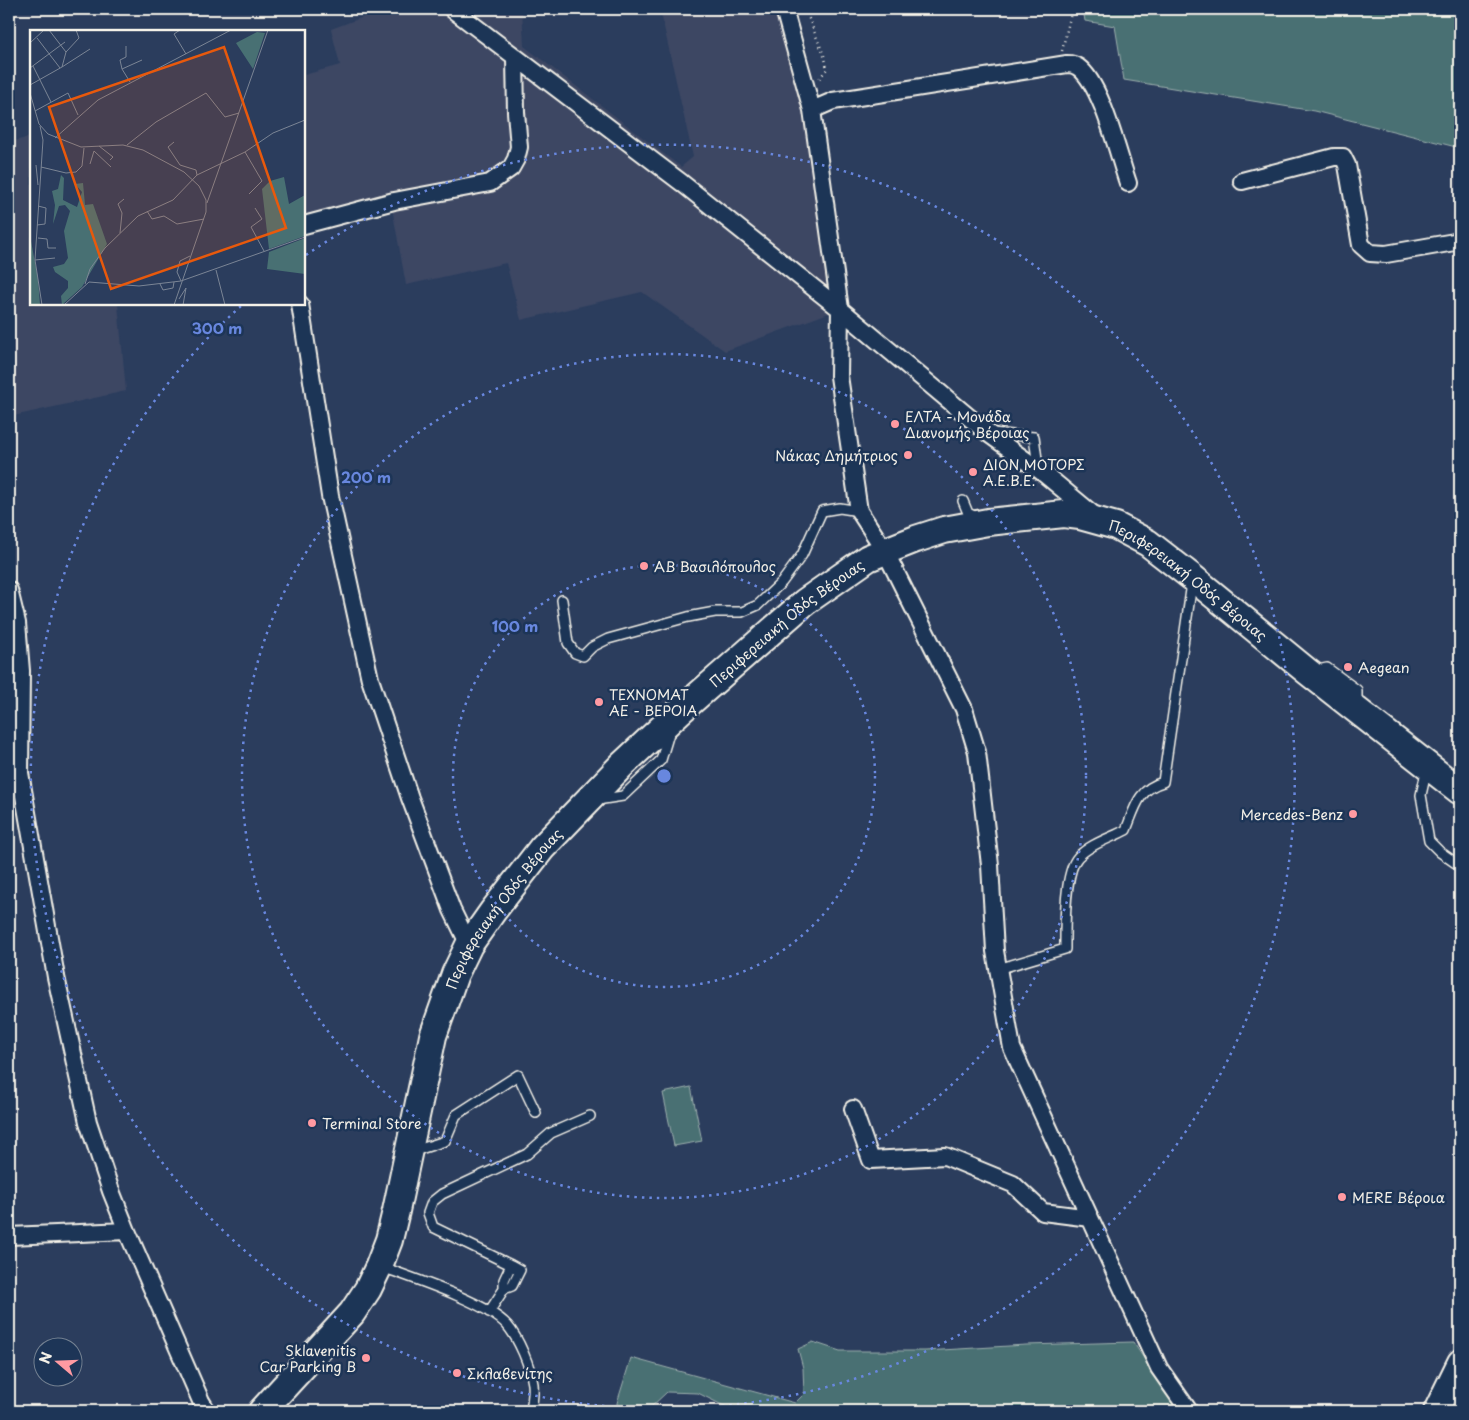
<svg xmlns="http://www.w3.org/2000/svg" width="1469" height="1420" font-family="'Playpen Sans',sans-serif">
<rect width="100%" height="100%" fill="#2b3d5d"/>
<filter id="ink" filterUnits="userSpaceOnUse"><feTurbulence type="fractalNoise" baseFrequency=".02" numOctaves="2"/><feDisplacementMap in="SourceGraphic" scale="10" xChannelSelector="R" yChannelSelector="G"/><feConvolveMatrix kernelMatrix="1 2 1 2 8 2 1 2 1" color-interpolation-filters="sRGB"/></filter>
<g filter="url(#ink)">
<!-- built -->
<path fill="#3c4764" d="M385 9H522L524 46 681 167 693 157 660 9H791L818 95 848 306 725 351 642 292 521 320 506 263 406 285 392 208 304 221V75L340 65 331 29Z
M31 137V304H118L126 391 9 417V142Z"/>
<!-- green -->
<path fill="#487073" stroke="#9eb0ae" d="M1083 9H1460V148L1314 111 1124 80 1115 26 1085 21Z
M691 1087 702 1141 674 1146 663 1093Z
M813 1342 840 1351H925L1026 1345 1133 1342 1179 1411H734L698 1393 667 1392 651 1407 649 1411H618L617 1403 631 1358 795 1403 804 1394 803 1368 798 1349Z"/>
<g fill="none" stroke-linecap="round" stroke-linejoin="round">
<defs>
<path id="lane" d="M992 433 1034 437 1037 459 1040 468
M963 501 968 513 976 517
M562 600 568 643 575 653 583 656 592 647 608 639 688 617 715 612H742L758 605 782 582 802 555 822 511 840 508 859 511
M1313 671 1327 668 1357 690V705
M1427 768 1421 795 1429 841 1440 852 1460 866
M597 800 623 796 661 760 670 730
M998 969 1065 949C1065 927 1064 872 1078 857 1090 844 1111 838 1126 830 1135 808 1138 789 1163 782L1192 583
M411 1152 445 1141 456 1115 518 1075 536 1113
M511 1265 433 1227 428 1213 432 1202 442 1194 527 1154 551 1133 590 1116
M382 1267C412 1278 486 1302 507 1325 519 1339 530 1366 533 1384 534 1393 532 1403 531 1411
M489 1312 504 1289V1280L511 1265 520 1270 512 1286 504 1289"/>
<path id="street" d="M452 9 682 183 840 309 989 434 1042 472 1095 516
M784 9 812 110 840 309 839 376 859 511 885 551 964 709 977 752 990 865 995 951 1012 1048 1159 1368 1189 1411
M812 110 833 101 1067 64C1070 64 1075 65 1078 67 1102 84 1118 155 1128 183
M1242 181 1334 157H1343L1347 165 1361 245 1370 253 1386 254 1460 241
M304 225 394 201 490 183 511 168 516 159 519 147 516 112 515 58
M300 304 330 496 370 679 410 798 452 910 469 945
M9 590 17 623 21 671 20 773 56 977 88 1122 111 1191 127 1231 201 1401 207 1411
M853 1109 871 1160 945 1156 1013 1184 1043 1212 1090 1218
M9 1236 127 1231"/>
<path id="secondary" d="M1436 1411 1460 1362"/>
<g id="primary">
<path id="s1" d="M262 1411 352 1313 368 1289 379 1266 389 1240 396 1211 433 1036 455 974 469 945 493 911 542 848 622 765 679 712 805 602 868 558 916 539 944 530 988 522 1064 514 1080 516 1116 526 1148 543 1193 578 1308 672 1460 791"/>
</g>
</defs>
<!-- lane casing -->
<use href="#lane" stroke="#f4f1e8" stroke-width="12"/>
<!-- street casing -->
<use href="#street" stroke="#f4f1e8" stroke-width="20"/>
<!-- secondary casing -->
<use href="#secondary" stroke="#f4f1e8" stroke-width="28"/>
<!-- primary casing -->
<use href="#primary" stroke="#f4f1e8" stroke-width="30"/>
<!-- path -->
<path stroke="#f4f1e8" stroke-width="2.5" stroke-dasharray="1 4" stroke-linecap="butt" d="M805 9 825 58 827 69 818 80
M1062 51 1072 9"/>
<!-- lane -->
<use href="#lane" stroke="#1d3557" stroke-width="9"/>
<!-- street -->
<use href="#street" stroke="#1d3557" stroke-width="16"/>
<!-- secondary -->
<use href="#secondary" stroke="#1d3557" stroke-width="24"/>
<!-- primary -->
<use href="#primary" stroke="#1d3557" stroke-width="26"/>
</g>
</g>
<!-- distance rings -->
<g fill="none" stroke="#6887de" stroke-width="2.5" stroke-dasharray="2.5 5">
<circle cx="664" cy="776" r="211"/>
<circle cx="664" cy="776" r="422"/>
<path d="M306 255A632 632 0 1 1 241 306"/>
</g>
<!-- markers -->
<g fill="#ff9aa2" stroke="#1d3557" stroke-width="2">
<circle cx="895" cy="424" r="5"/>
<circle cx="908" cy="455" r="5"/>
<circle cx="973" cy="472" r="5"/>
<circle cx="644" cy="566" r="5"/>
<circle cx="1348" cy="667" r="5"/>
<circle cx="599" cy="702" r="5"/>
<circle cx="1353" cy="814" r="5"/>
<circle cx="312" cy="1123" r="5"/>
<circle cx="1342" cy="1197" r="5"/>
<circle cx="366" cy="1358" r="5"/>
<circle cx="457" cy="1373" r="5"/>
</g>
<g text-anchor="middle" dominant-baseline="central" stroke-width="5" stroke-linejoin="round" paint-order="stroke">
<!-- poi labels -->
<g font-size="14" fill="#f4f1e8" stroke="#1d3557" text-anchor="start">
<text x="905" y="416">ΕΛΤΑ - Μονάδα<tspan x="905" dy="16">Διανομής Βέροιας</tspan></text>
<text x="898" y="455" text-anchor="end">Νάκας Δημήτριος</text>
<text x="983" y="464">ΔΙΟΝ ΜΟΤΟΡΣ<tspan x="983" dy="16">Α.Ε.Β.Ε.</tspan></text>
<text x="654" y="566">ΑΒ Βασιλόπουλος</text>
<text x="1358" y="667">Aegean</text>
<text x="609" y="694">ΤΕΧΝΟΜΑΤ<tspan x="609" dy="16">ΑΕ - ΒΕΡΟΙΑ</tspan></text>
<text x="1343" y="814" text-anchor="end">Mercedes-Benz</text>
<text x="322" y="1123">Terminal Store</text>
<text x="1352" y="1197">MERE Βέροια</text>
<text x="356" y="1350" text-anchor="end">Sklavenitis<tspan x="356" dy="16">Car Parking B</tspan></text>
<text x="467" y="1373">Σκλαβενίτης</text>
</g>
<!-- street labels -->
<g font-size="14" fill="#f4f1e8" stroke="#1d3557">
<text stroke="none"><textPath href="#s1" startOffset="1426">Περιφερειακή Οδός Βέροιας</textPath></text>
<text stroke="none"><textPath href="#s1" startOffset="976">Περιφερειακή Οδός Βέροιας</textPath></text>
<text stroke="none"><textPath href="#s1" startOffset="571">Περιφερειακή Οδός Βέροιας</textPath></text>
</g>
</g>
<!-- overview -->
<g transform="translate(30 30)">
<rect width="275" height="275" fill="#2b3d5d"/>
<path d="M227 2 235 3 223 39 206 13ZM31 145 34 148 33 170 47 177 52 162 45 154 53 153 55 175 63 174 77 214 52 257 32 275 31 266 38 258V251L25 242 23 237 34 234 38 228 34 201 40 181 35 175 29 176 23 194 25 175 22 161 28 159ZM254 147 259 174 275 165V206L239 219 232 159 240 151ZM0 206 8 248 10 275H0ZM275 208V244L237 239 239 222Z" fill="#487073"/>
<path fill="none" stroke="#7b8595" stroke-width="1" d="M19 0 36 22M150 0 144 4 156 24M7 8 30 38M0 13 14 0M3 36 21 72M32 37 60 19M0 38 35 12M92 39 90 30 96 27V16M100 52 92 39 112 30M0 55 32 37 36 22 49 8 46 0M0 63 9 94 18 104 51 117 93 115 113 120 154 142 169 156 176 170V182L144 275M5 81 38 63 48 85M10 96 13 110 5 230 12 275M25 108 68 70 201 0M144 112 138 117 150 135 166 140 167 145M97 115 126 92 176 63 195 87 209 83M69 116 83 127 80 130M215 122 232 151 219 164M60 134 64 121 81 137M6 135 8 155M11 137 36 143 46 142 52 136 54 118M177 173 238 0M225 178 232 189 221 197 234 221M117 181 122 189 134 186 147 194 174 189M7 195 15 194 16 178 8 176M90 203 92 183 88 174 94 169M8 208 17 209 18 218H26M5 230 25 228M186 240 195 275M151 251 147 242 150 231 160 226M55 254 60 239 75 218 108 186 143 170 167 145 215 122 243 103 275 90M130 254 133 260 143 258 144 252M149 269 156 258 153 275M34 275 59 252 109 256 151 251 275 207"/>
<path fill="#e8590c" fill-opacity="0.15" stroke="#e8590c" stroke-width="2.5" d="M194 17 256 198 81 259 19 77Z"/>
<rect width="275" height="275" fill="none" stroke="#f4f1e8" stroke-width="2.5"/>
</g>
<circle cx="664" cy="776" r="8" fill="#6887de" stroke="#1d3557" stroke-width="2.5"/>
<g font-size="15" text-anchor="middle" font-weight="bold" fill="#6887de" stroke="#1d3557" stroke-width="5" stroke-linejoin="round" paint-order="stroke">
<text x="217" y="334">300 m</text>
<text x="366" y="483">200 m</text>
<text x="515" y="632">100 m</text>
</g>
<!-- margin -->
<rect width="1469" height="1420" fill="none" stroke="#1d3557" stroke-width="30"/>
<rect x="15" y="15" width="1439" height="1390" fill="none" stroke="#f4f1e8" stroke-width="2" filter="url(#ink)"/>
<!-- north arrow -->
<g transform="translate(58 1362) rotate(289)"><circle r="24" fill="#1d3557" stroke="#738091"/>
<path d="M0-4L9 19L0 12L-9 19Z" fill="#ff9aa2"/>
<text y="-8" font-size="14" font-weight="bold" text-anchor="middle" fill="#f4f1e8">N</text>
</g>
</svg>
